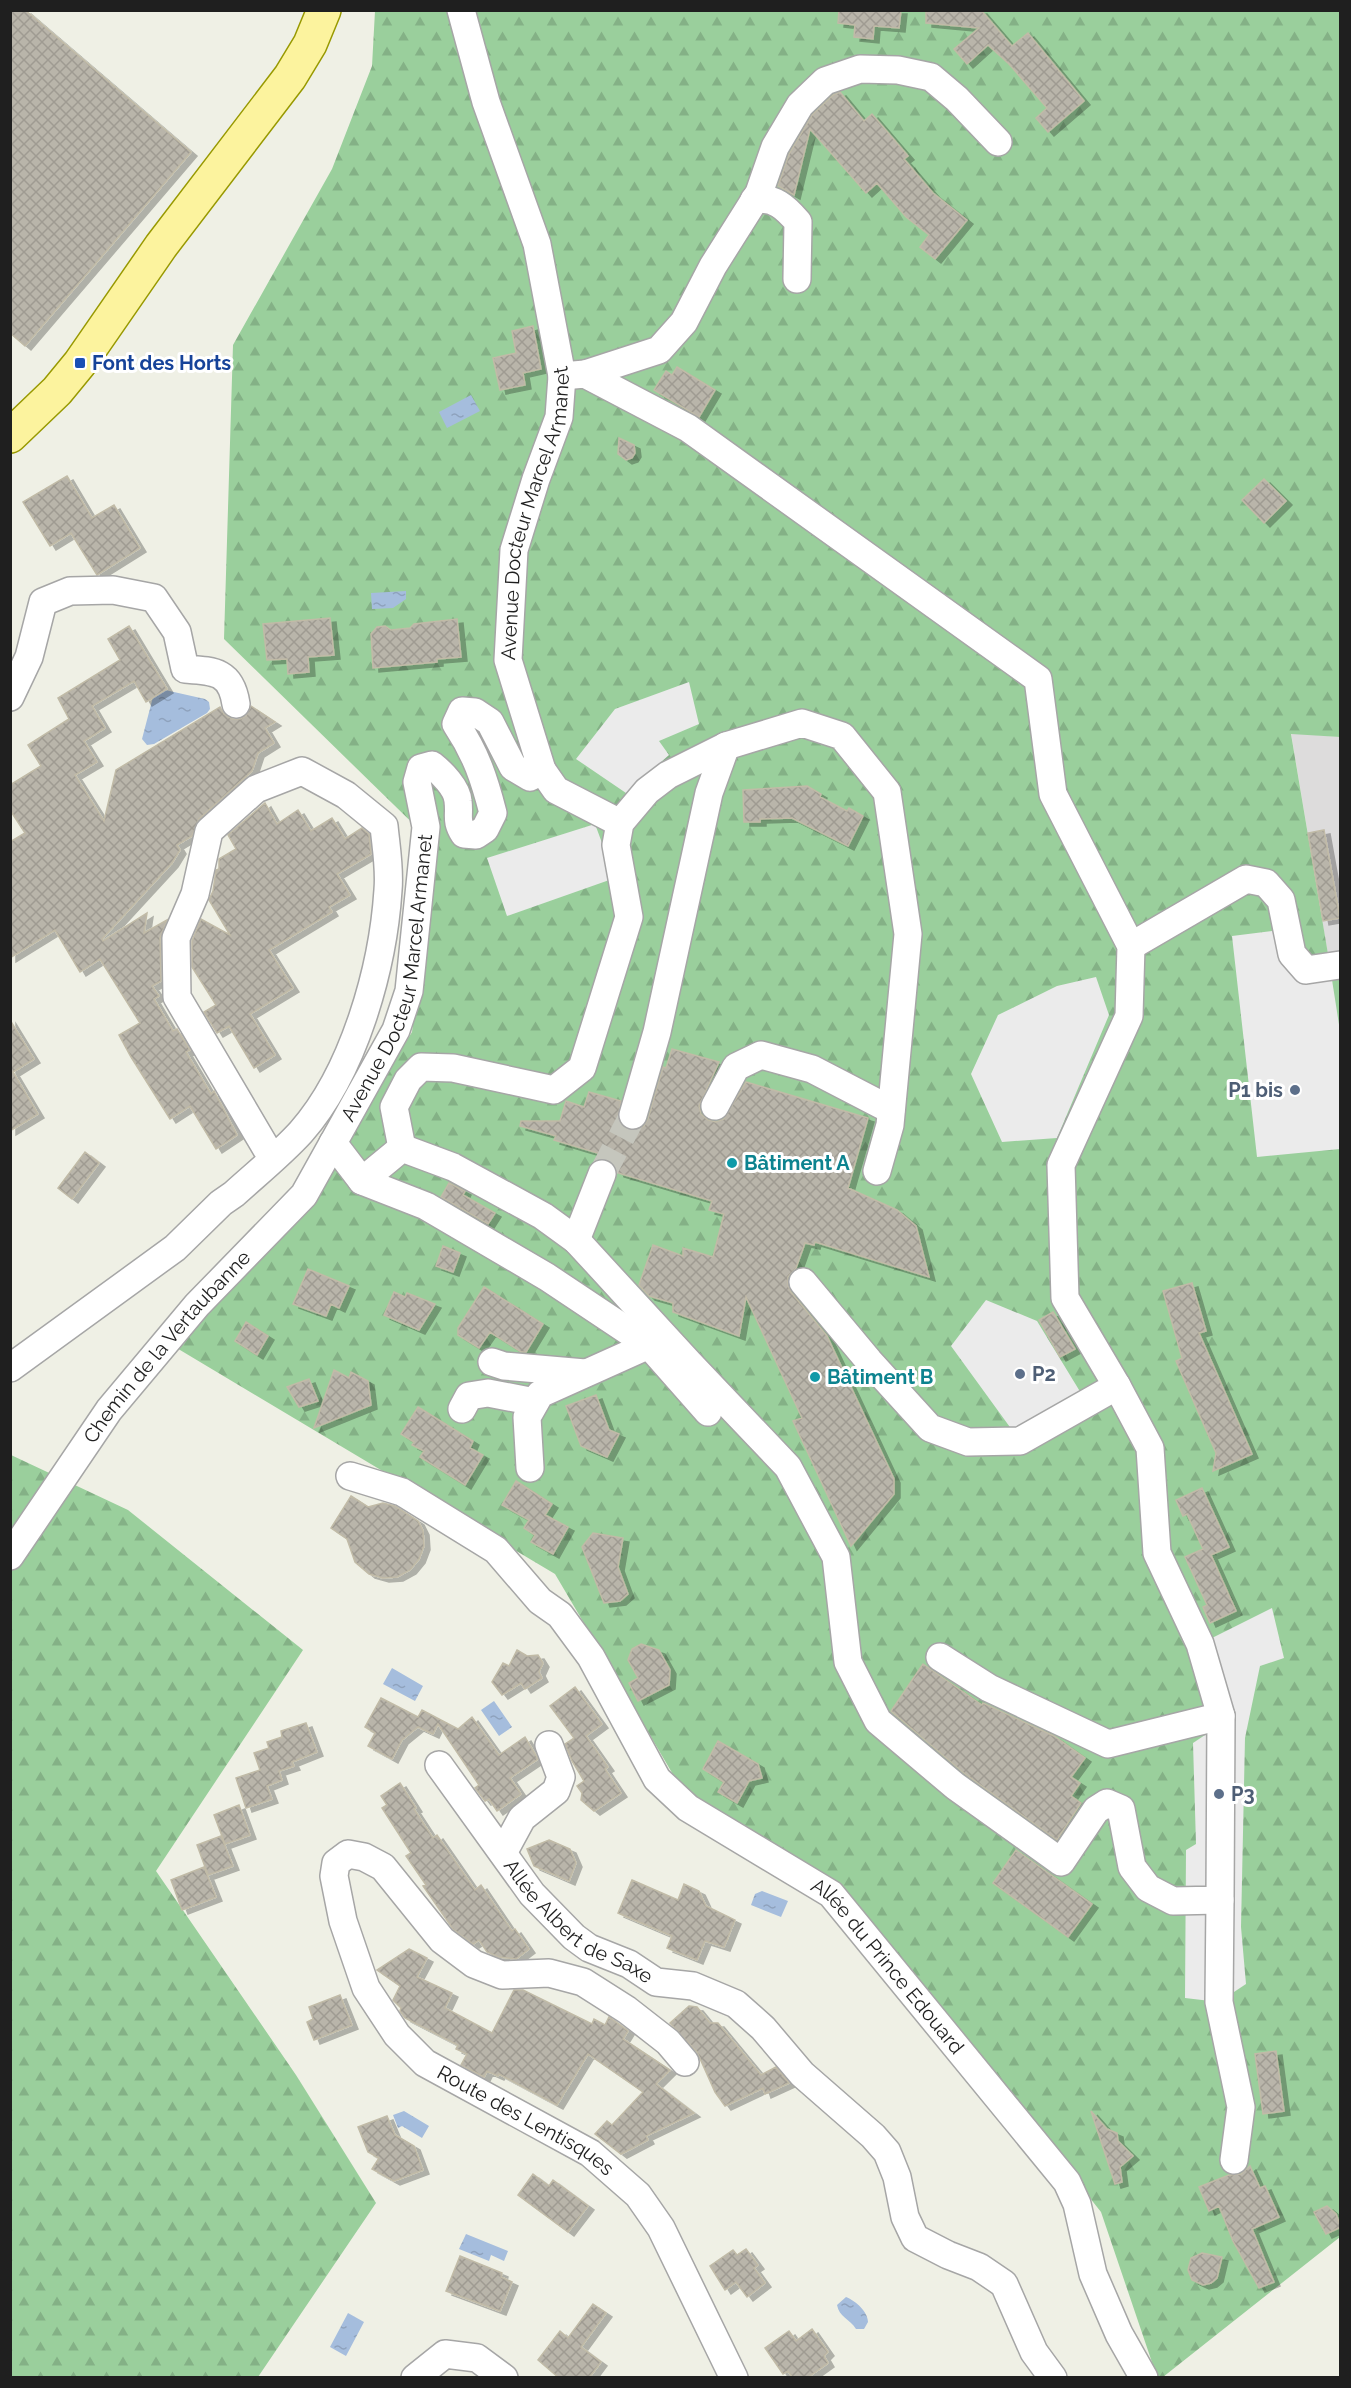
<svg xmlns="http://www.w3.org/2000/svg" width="1351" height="2388" font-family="Raleway,sans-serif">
<defs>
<pattern id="forest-firs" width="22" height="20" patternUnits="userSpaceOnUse" patternTransform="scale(1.5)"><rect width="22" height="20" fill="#9acf9c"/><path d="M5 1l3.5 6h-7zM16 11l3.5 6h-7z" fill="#84b186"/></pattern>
<pattern id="water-ripples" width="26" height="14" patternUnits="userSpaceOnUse" patternTransform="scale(1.5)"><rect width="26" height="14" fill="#a5bddd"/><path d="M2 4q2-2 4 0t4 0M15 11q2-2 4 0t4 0" fill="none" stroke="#8ea2bd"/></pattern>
<pattern id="building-cross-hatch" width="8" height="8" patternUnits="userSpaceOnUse" patternTransform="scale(1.5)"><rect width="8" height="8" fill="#b9b5aa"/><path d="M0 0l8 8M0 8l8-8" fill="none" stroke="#9f9b92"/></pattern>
<filter id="shadow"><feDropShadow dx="6" dy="4" stdDeviation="0" flood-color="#0004"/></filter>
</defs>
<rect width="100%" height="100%" fill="#eff0e5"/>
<!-- residential -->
<path fill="#dddcdc" d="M1291 733 1340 737V966L1330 967Z"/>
<!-- forest -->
<path fill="url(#forest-firs)" d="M375 11H1340V737L1291 734 1330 966H1340V2237L1163 2377H1157L1101 2212 842 1885 681 1788 555 1574 170 1344 310 1200 412 1032 436 846 224 639 233 345 332 169 372 66Z
M11 1455 128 1510 303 1650 156 1871 296 2075 376 2203 258 2377 11 2378Z"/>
<!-- parking -->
<path fill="#ebebeb" d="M689 682 699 724 659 741 669 755 626 793 576 759 615 709Z
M595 824 615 878 507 916 487 858Z
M1288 929 1292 954 1330 967 1340 1031V1149L1257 1157 1232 936Z
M1096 977 1109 1015 1057 1138 1002 1142 971 1074 998 1015 1057 986Z
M986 1300 1037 1321 1087 1403 1020 1441 951 1346Z
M1272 1608 1284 1658 1260 1666 1245 1738 1241 1927 1246 1984 1219 2002 1185 1998 1186 1850 1196 1844 1193 1743 1220 1725 1200 1644Z"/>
<!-- water -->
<path fill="url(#water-ripples)" d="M471 395 480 411 447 428 439 412Z
M406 591V599L393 608 372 609 371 593Z
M165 690 205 699 209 702 210 709 207 713 154 744 147 745 142 739 153 697Z
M392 1668 423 1686 415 1701 383 1684Z
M494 1701 512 1727 499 1736 481 1710Z
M762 1891 788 1901 781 1917 751 1905 755 1894Z
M404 2111 429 2126 422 2138 402 2126 398 2128 393 2115Z
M466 2234 508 2251 504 2261 491 2255 489 2261 459 2249Z
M846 2297C856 2301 868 2312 868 2322L864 2329H856C850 2319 839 2317 837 2305Z
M348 2313 364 2322 346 2356 330 2347Z"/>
<!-- building -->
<path fill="url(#building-cross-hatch)" stroke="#c1bba7" stroke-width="1.5" filter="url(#shadow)" d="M10 10H25L191 152 25 346 10 333Z
M839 10H901L899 28 874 26 873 39 854 37 855 25 838 23Z
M926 10H981L1012 46 1028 33 1084 101 1048 132 1036 118 1047 108 1009 64 988 45 967 64 954 49 979 28 926 23Z
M840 92 864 121 872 114 908 156 904 159 933 193 967 220 935 259 920 247 929 235 906 217 877 183 866 193 810 129 794 195 778 186 789 154 812 115 833 95Z
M533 326 541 369 523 373 525 385 500 390 493 358 516 353 512 331Z
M677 367 715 390 699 417 654 390 666 371 672 375Z
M619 438 634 445 635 453 632 458 626 460 618 454Z
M67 476 92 518 114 505 140 548 97 575 71 533 50 546 23 502Z
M1264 479 1286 501 1264 523 1242 500Z
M330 618 334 655 308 657 309 672 288 674 287 659 267 660 263 624Z
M457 619 461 657 437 659V662L373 668 371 634 377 627 385 626 391 630 410 628 414 624Z
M129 626 167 689 146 702 134 681 92 706 105 728 84 741 97 762 75 775 104 821 116 770 220 707 224 714 232 719H240L246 716 251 706 275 722 265 728 274 743 258 753 252 771 199 819 192 836 177 845 180 850 172 863 102 939 103 941 147 913 144 933 167 920 160 938 161 981 152 986 159 996 154 999 173 1031 177 1029 190 1050 186 1052 211 1094 214 1091 237 1135 216 1149 190 1106 170 1119 131 1057 119 1035 140 1023 100 959 80 972 55 930 10 958V842L25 833 10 810V785L41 766 28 745 69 719 58 698 120 660 108 639Z
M807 786 821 794 820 797 847 811 849 808 863 816 848 846 792 818 760 819V822H744L743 790Z
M265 803 277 824 298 810 311 831 332 818 345 839 362 828 369 834 371 854 337 874 350 895 329 907 332 912 269 950 293 988 250 1014 275 1055 254 1068 229 1026 217 1033 204 1012 216 1005 192 967V941L201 919 230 935 209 900 213 891 216 870 219 869V859L236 849 228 835Z
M1324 830 1340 918 1323 921 1308 833Z
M10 1020 34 1059 13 1072 38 1114 10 1131Z
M672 1049 719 1062 699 1106 701 1114 708 1120 716 1122 724 1119 746 1082 868 1118 848 1188 897 1210 916 1226 929 1277 815 1242 814 1245 805 1243 796 1268 788 1277V1285L791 1292 827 1336 894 1479V1494L851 1546 793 1421 802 1418 746 1297 739 1336 673 1312V1303L649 1296 639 1285 653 1245 683 1256V1248L713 1257 724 1214 709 1210 712 1201 618 1173 615 1165 610 1161 611 1157 554 1140 556 1136 520 1126 521 1121H560L566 1101 584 1107 589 1092 621 1101 618 1118 621 1125 629 1130H637L644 1126 648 1119 663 1067 666 1068Z
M85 1152 99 1163 72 1199 58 1188Z
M449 1183 465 1191 463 1195 495 1213 488 1224 441 1197Z
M443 1246 460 1253 453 1272 436 1266Z
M308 1269 349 1286 339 1308 331 1304 326 1316 293 1304Z
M1192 1283 1206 1331 1199 1333 1252 1454 1213 1471 1216 1453 1176 1361 1182 1358 1163 1291Z
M484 1287 543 1324 526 1352H521L490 1332 479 1348 458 1335V1328Z
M394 1292 405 1297 407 1293 435 1304 419 1330 384 1315Z
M1053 1312 1075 1349 1060 1357 1039 1320Z
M246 1322 268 1336 257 1355 235 1341Z
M334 1370 349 1378 351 1372 368 1381 371 1405 314 1428Z
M309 1379 318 1401 299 1407 287 1387Z
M596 1395 609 1430 619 1434 607 1457 581 1446 566 1406Z
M418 1407 473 1441 470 1448 483 1455 465 1485 420 1457 424 1451 412 1445 414 1442 401 1434Z
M516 1481 552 1504 545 1515 568 1527 553 1554 531 1542 535 1535 524 1528 529 1520 502 1505Z
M1202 1488 1229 1547 1211 1555 1236 1611 1210 1623 1203 1607 1207 1605 1185 1557 1203 1549 1187 1514 1183 1516 1176 1500Z
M351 1496 368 1507 383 1503 395 1506 418 1521 423 1531 424 1546 419 1559 410 1570 397 1577 383 1578 369 1574 355 1562 347 1539 331 1528Z
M593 1533 623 1538 618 1567 628 1594 620 1601 604 1603 582 1547Z
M641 1644 659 1650 670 1670 669 1685 638 1701 629 1683 638 1678 628 1660 632 1649Z
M517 1650 527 1656 538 1655 543 1663 539 1672 542 1678 525 1689 521 1683 502 1695 492 1682 503 1663 509 1666Z
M923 1664 982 1705 983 1703 1054 1736 1085 1758 1071 1777 1080 1783 1071 1796 1081 1803 1057 1840 965 1774 891 1711Z
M575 1687 602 1724 586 1736 608 1767 605 1769 621 1793 594 1811 581 1800 582 1793 577 1786 584 1781 572 1761 565 1744 574 1738 550 1706Z
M381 1698 418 1717 422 1710 458 1729 472 1717 499 1755 525 1737 538 1759 510 1778 521 1794 497 1811 489 1799 485 1801 475 1788 479 1785 438 1724 433 1734 418 1727 402 1740 392 1759 368 1746 375 1733 365 1727Z
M306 1723 317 1752 292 1762 294 1766 279 1771 282 1780 267 1786 272 1799 246 1808 236 1778 260 1770 254 1753 269 1748 267 1742 282 1737 281 1731Z
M718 1741 758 1764 762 1778 749 1781 737 1803 718 1792 724 1782 703 1769Z
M400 1783 416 1808 414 1809 433 1838 437 1835 475 1890 481 1885 512 1931 515 1929 529 1949 516 1959 499 1957 487 1952 479 1940 473 1944 453 1929 423 1886 426 1885 406 1856 411 1853 382 1808 387 1805 381 1796Z
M239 1805 250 1835 225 1844 214 1815Z
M221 1836 233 1866 208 1875 197 1845Z
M549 1840 570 1849 576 1863 569 1881 534 1866 527 1849Z
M1016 1850 1092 1904 1068 1937 993 1883Z
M204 1867 216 1897 182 1910 171 1880Z
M632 1880 678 1900 684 1884 699 1891 706 1906 735 1920 724 1947 705 1941 697 1960 667 1948 672 1936 618 1913Z
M409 1949 427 1958 417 1977 452 1993 445 2008 492 2033 514 1990H523L592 2024 594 2019 605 2025 609 2017 628 2031 623 2039 670 2070 656 2084 694 2113 646 2136 648 2140 621 2154 595 2134 607 2121 612 2125 643 2092 588 2054 557 2105 499 2074 498 2076 487 2071 484 2077 461 2065 467 2054 456 2049 458 2045 405 2018 400 2011 401 2008 393 2000 400 1986 377 1970Z
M340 1995 352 2025 314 2040 307 2022 313 2019 309 2007Z
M689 2006 697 2007 710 2023H718L761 2075 776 2067 789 2083 765 2094 763 2088 725 2106 715 2092 697 2052 670 2023Z
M1276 2051 1284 2111 1263 2114 1255 2054Z
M1091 2111 1107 2129 1117 2133 1118 2141 1133 2156 1120 2167 1122 2182 1115 2184Z
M387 2116 395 2135 414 2146 423 2170 394 2181 372 2169 379 2158 368 2152 358 2127Z
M1250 2166 1260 2188 1265 2186 1279 2217 1252 2229 1274 2282 1259 2288 1233 2241 1219 2206 1209 2211 1199 2187 1229 2175 1241 2174Z
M533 2174 549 2186 553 2180 588 2206 568 2232 518 2195Z
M1327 2206 1336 2214 1341 2227 1326 2234 1314 2212Z
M746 2249 758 2265 754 2268 765 2283 747 2297 736 2282 725 2290 710 2266 733 2250 737 2255Z
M1202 2253 1222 2257 1217 2278 1211 2283 1203 2285 1192 2280 1188 2270 1191 2258Z
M460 2256 502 2273 501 2277 512 2282 500 2311 446 2291Z
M593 2304 606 2313 581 2347 601 2362 589 2378H559L538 2360 560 2331 568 2338Z
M812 2329 828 2352 824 2356 828 2363 807 2378H793L788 2371 783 2374 765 2348 789 2331 796 2341Z"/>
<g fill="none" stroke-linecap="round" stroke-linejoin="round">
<!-- minor-tunnel -->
<path stroke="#c5c6bd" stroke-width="27" stroke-dasharray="27 14" stroke-linecap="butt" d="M602 1174 633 1115"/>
<defs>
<g id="minor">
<path d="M754 200C774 196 786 208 798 222L797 279"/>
<path d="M585 374 659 350 684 322 713 266 759 193 775 147 800 105 825 81 860 69 898 70 931 77 957 99 998 142"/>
<path d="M562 376 585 374 688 428 1038 679 1053 794 1131 946 1129 1016 1061 1165 1065 1298 1117 1386 1020 1441 968 1442 930 1428 869 1361 803 1282"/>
<path d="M10 697 29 657 43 602 70 591 113 590 154 598 177 632 185 669C214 671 231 671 236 704"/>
<path d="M542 770 556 790 620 823"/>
<path d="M1131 946 1246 879 1266 883 1281 900 1292 954 1306 970 1340 965"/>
<path d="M715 1106 736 1067 761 1055 812 1069 891 1110"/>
<path d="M633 1115 657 1032 709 793 726 746"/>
<path d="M333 1143 362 1181 426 1206 547 1277 649 1345 708 1412"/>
<path d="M402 1148 394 1107 408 1080 421 1067 453 1068 554 1090 582 1068 629 917 616 845 620 823 647 791 668 775 726 746 802 723 842 736 887 792 908 934 890 1125 877 1171"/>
<path d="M362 1181 402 1148 453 1167 543 1216 576 1240 689 1363 788 1467 836 1557 848 1662 878 1721 955 1786 1061 1862 1096 1810 1107 1803 1121 1809 1132 1867 1148 1888 1173 1901 1220 1900 1221 1716 1200 1644 1157 1553 1150 1448 1117 1386"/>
<path d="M576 1240 602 1174"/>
<path d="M492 1362 504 1366 585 1373"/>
<path d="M10 1368 175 1248 221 1203 234 1194C256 1174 281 1154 301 1132 354 1072 383 968 388 890 390 869 386 847 384 826L346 795 302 771 256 789 209 831 195 894 176 938 177 997 272 1158"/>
<path d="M462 1409 469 1396 488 1393 535 1402"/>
<path d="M530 1468 527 1417 540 1394 649 1345"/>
<path id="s1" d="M350 1476 402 1492 496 1550 540 1601 560 1615 591 1657 657 1779 688 1808 831 1894 1067 2182 1077 2204 1093 2274 1119 2334 1144 2378"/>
<path id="s2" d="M10 1556 109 1410 197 1305 304 1195 396 1030 409 991 426 827 417 782 421 768 432 765C442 773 457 788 458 801 460 816 455 820 464 834L476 835 485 829 493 813C484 778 476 754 456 724L462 711 475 712 490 722 513 767 530 777 542 770 508 660 514 550 536 479 559 417 562 376 537 244 486 102 461 10"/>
<path d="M940 1657 989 1688 1108 1744 1221 1716"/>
<path id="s3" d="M439 1765 532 1894 574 1937 589 1948 629 1964 656 1982 693 1986 736 2004 763 2028 802 2074 873 2136 887 2152 897 2177 905 2217 915 2238 948 2255 979 2267 1004 2284 1034 2352 1053 2378"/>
<path d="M503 1853 522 1818 556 1791 561 1777 549 1745"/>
<path d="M1220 1900 1219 2002 1241 2107 1234 2160"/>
<path id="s4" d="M685 2062 668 2042 627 2010 583 1982 549 1973 502 1975 474 1964 442 1940 383 1867 364 1857 348 1854 336 1863 334 1876 343 1921 366 1988 397 2035 425 2063 590 2153 638 2195 661 2228 734 2378"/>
<path d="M415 2378 445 2354 477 2358 504 2378"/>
</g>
<path id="major" d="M10 436 57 391 80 363 161 246 290 77 310 44 324 10"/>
</defs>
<!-- minor casing -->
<use href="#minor" stroke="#a6a6a6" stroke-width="30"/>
<!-- major casing -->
<use href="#major" stroke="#989900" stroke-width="36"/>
<!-- minor -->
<use href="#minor" stroke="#fff" stroke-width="27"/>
<!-- major -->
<use href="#major" stroke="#fcf39e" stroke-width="33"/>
</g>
<!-- markers -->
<rect fill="#1a4fb4" stroke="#fff" stroke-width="2" x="74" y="357" width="12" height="12" rx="3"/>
<g fill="#5c6f8a" stroke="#fff" stroke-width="2">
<circle cx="1295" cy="1090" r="6"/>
<circle cx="1020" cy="1374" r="6"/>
<circle cx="1219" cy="1794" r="6"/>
</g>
<g fill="#0f9aa8" stroke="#fff" stroke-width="2">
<circle cx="732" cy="1163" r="6"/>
<circle cx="815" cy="1377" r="6"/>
</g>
<g text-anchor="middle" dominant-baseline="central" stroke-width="6" stroke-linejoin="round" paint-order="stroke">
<!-- transit labels -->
<g font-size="20" font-weight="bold" fill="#164399" stroke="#fff" text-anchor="start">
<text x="92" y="363">Font des Horts</text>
</g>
<!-- street labels -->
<g font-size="20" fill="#1f1f1f" stroke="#fff">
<text stroke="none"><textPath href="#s2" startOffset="1546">Avenue Docteur Marcel Armanet</textPath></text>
<text stroke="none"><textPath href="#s2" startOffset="704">Avenue Docteur Marcel Armanet</textPath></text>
<text stroke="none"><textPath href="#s2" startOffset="262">Chemin de la Vertaubanne</textPath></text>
<text stroke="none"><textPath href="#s3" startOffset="213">Allée Albert de Saxe</textPath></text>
<text stroke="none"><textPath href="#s1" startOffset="748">Allée du Prince Edouard</textPath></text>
<text stroke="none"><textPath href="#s4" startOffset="771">Route des Lentisques</textPath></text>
</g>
<!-- service labels -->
<g font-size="20" font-weight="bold" fill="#4e5e75" stroke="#fff" text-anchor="start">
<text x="1283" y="1090" text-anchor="end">P1 bis</text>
<text x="1032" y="1374">P2</text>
<text x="1231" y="1794">P3</text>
</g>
<!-- culture labels -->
<g font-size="20" font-weight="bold" fill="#0d838f" stroke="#fff" text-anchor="start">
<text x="744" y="1163">Bâtiment A</text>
<text x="827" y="1377">Bâtiment B</text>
</g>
</g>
<!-- border -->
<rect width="1351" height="2388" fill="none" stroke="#1f1f1f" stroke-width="24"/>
</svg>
